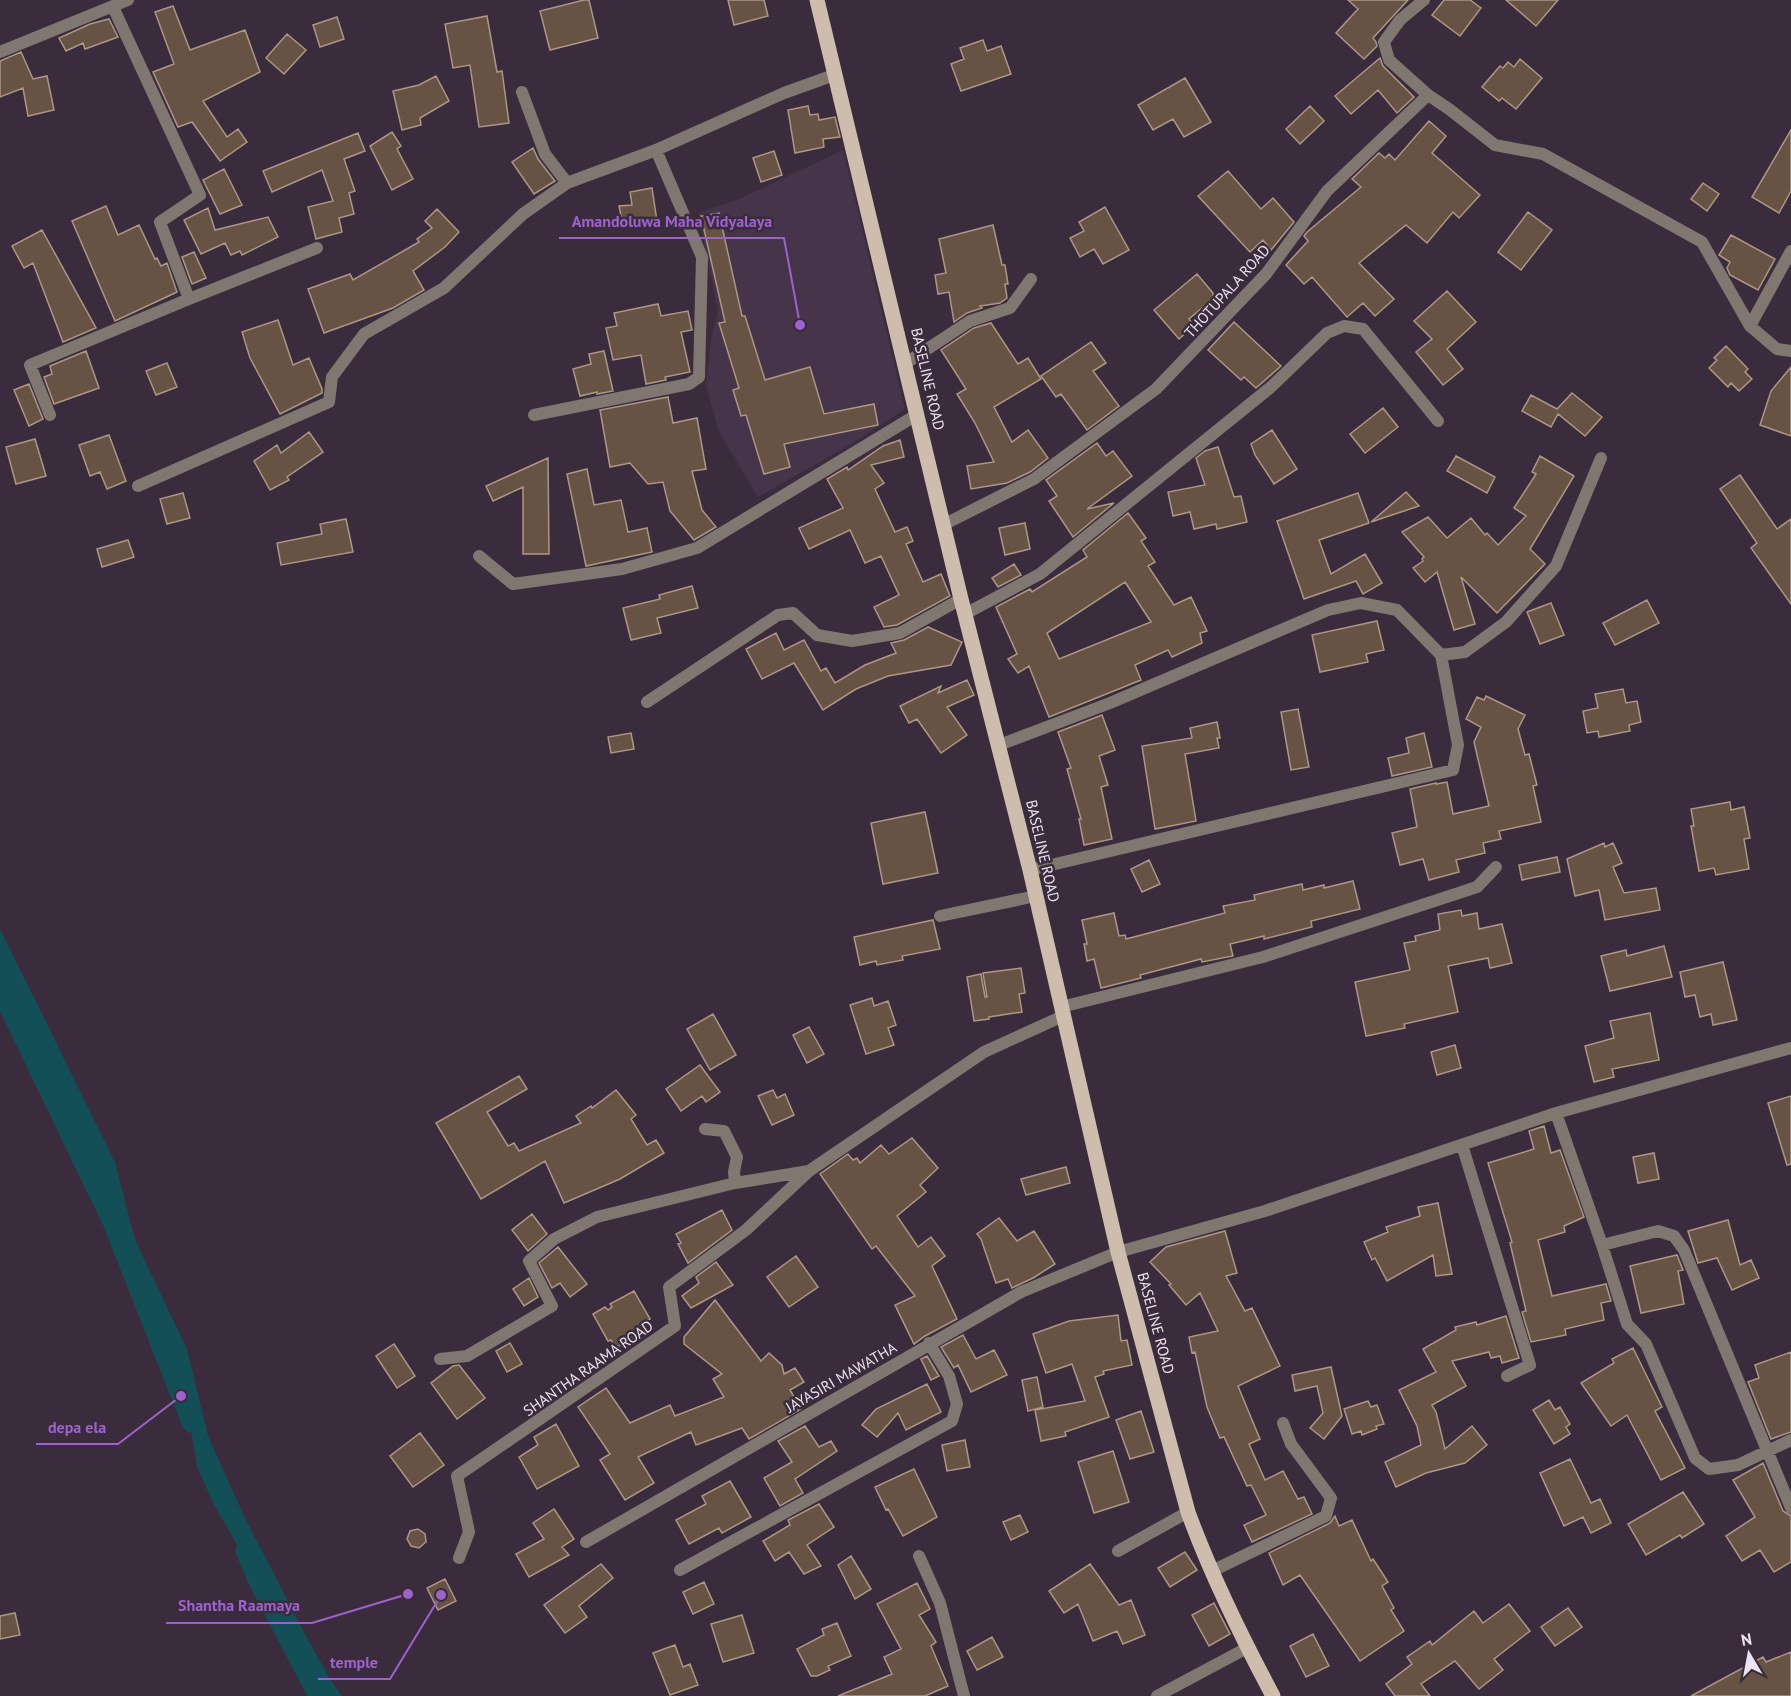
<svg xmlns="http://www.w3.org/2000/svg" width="1791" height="1696" font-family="'PT Sans',sans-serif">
<rect width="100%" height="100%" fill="#3a2c3d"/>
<!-- built -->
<path fill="#46344a" d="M843 150 905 409 853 443 758 497 718 430 706 385 711 339 718 311 698 213 737 200Z"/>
<!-- water -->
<path fill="#134f56" d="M0 929 115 1162 135 1240 187 1349 208 1436 244 1516 308 1640 332 1682 342 1696H325L214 1505 197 1467 192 1436 170 1353 113 1222 0 985Z"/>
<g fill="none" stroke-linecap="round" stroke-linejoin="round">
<!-- canal -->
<path stroke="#134f56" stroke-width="21" d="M0 987 113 1222 192 1422
M246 1551 257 1577 319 1696"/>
</g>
<!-- building -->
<path fill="#675344" stroke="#ac9786" stroke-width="1.5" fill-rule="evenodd" d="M584 0H589L598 38 550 50 540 11Z
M728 0H764L768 16 734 25Z
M1348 0H1408L1373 38 1376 42 1377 46 1364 59 1336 33 1358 9Z
M1444 0H1470L1481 8 1460 36 1432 15Z
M1506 0H1558L1536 26Z
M173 6 190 50 245 30 260 72 203 101 227 137 238 129 247 142 220 161 192 122 178 127 153 72 174 64 155 12Z
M487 16 497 72 502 71 509 123 479 127 470 65 453 68 445 24Z
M337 17 344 39 320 47 313 25Z
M109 19 118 37 85 49 83 43 66 51 59 38 90 24Z
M287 34 306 50 284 74 266 58Z
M983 40 987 51 1001 46 1011 74 961 91 951 64 964 59 960 48Z
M21 52 33 79 47 76 54 110 28 116 23 88 0 97V61Z
M1380 58 1383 66 1414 97 1397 113 1378 90 1351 114 1335 96Z
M1520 59 1542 78 1516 109 1502 98 1499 101 1482 87 1500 66 1503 68 1508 62 1514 67Z
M436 76 449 101 420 118 421 125 402 130 393 91 419 85Z
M1185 78 1211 122 1184 137 1173 119 1153 130 1138 105Z
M808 106 810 115 818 114 819 120 835 117 840 137 823 139 824 147 795 153 788 110Z
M1310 106 1324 121 1300 144 1286 129Z
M1429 121 1446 136 1432 153 1480 195 1459 218 1453 212 1427 243 1406 225 1359 263 1394 299 1375 316 1363 303 1347 317 1312 277 1304 284 1286 265 1308 241 1304 236 1307 232 1361 187 1352 179 1379 153 1385 158 1389 154 1395 160Z
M1791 130V191L1779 213 1752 197Z
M392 132 401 146 397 149 413 179 392 190 370 146Z
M358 133 365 151 344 159 355 191 349 193 354 214 339 218 342 232 316 239 308 207 333 201 322 170 272 192 263 171Z
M533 148 538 159 555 181 534 194 512 162Z
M774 151 782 175 761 182 753 158Z
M224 169 242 205 220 214 203 180Z
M1228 171 1261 209 1273 198 1294 222 1271 250 1263 240 1250 252 1198 196Z
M1703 183 1719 194 1707 211 1691 199Z
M652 188 657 221 623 226 619 206 632 205 630 192Z
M106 206 118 235 139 225 155 259 157 258 161 266 167 263 177 292 115 321 72 221Z
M1105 207 1129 250 1103 264 1094 249 1080 257 1070 238 1084 231 1079 222Z
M208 208 215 230 268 217 278 237 242 255 240 251 231 255 225 243 201 254 184 220Z
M437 209 459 232 445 247 413 271 424 290 393 308 324 333 308 289 350 274 353 280 419 242 417 239 432 228 425 221Z
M1528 212 1552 230 1521 270 1498 252Z
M719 213 742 316H745L765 380 810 367 824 414 874 404 878 425 784 444 790 467 764 474 746 415 741 416 733 390 739 388 719 323 725 322 701 216Z
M993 225 1002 265H1005L1008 284H1005L1007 298 1000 303 980 306 982 308 967 313 954 322 949 292 938 294 935 275 946 273 939 239Z
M42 230 96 328 63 342 33 263 24 268 12 246Z
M1731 235 1775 259 1758 290 1730 275 1727 268 1730 262 1719 255Z
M194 252 206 278 192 284 182 257Z
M1197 274 1213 293V299L1189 319 1194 326 1179 339 1154 310Z
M1447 291 1476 322 1447 349 1463 369 1443 385 1416 352 1432 339 1414 321Z
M658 304 661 316 688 311 692 330 681 332 690 372 665 377 666 380 646 384 641 355 613 360 606 328 617 326 614 313Z
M278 320 293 365 309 358 322 389V393L280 414 250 358 242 332Z
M1234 322 1281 366 1256 388 1244 377 1241 380 1208 350Z
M991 323 1018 364 1028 358 1041 379 994 407 1012 442 1028 430 1048 458 1030 472 1007 483 971 489 967 466 994 462 975 423 957 394 966 389 941 350 974 328Z
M1091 342 1106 363 1093 371 1119 406 1087 430 1061 394 1056 397 1041 376Z
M1726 346 1748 369 1745 372 1752 379 1739 391 1731 383 1728 387 1709 368 1717 360 1714 358Z
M86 351 99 388 54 404 44 377 52 374 50 366Z
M604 351 613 391 597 394V392L580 396 573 369 591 364 589 354Z
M167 363 177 387 156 395 146 371Z
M1791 367V436L1760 425 1771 391Z
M29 384 43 419 29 426 14 390Z
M1572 393 1602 417 1585 436 1558 414 1551 427 1522 411 1531 395 1557 409Z
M668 397 673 423 697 418 706 469 692 471 702 510 716 527 694 540 670 511 663 482 648 484 630 463 610 467 600 410Z
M1383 408 1398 427 1365 453 1350 434Z
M1272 430 1297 469 1274 484 1255 455 1251 444Z
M309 432 323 452 287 477 289 480 270 490 254 461 277 445 281 453Z
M109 435 126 481 107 489 100 472 90 476 79 445Z
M35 439 46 476 16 484 6 447Z
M900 440 904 457 871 465 884 483 875 489 895 532 907 527 913 541 906 544 923 582 941 574 950 596 897 625 884 627 874 607 899 595 881 556 865 563 850 530 809 549 799 528 843 508 827 479 847 467 848 470 883 446Z
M1097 443 1106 456 1113 451 1132 476 1087 509 1114 503 1073 537 1049 501 1057 496 1046 480Z
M1218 447 1234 497 1241 496 1247 522 1217 529 1216 524 1194 529 1190 512 1173 516 1168 492 1205 485 1196 458 1205 451Z
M1456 456 1495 477 1487 493 1447 471Z
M1540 456 1574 476 1530 549 1545 564 1497 613 1461 577 1475 624 1454 630 1437 572 1425 582 1413 568 1423 561 1422 559 1424 557 1402 532 1428 517 1447 538 1471 518 1485 535 1487 533 1498 545 1526 516 1514 508 1536 474 1532 472Z
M548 458 549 554H523V487L493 501 486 486Z
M587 469 594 505 621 500 628 532 647 528 652 552 586 566 567 474Z
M1740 475 1777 529 1791 519V604L1751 548 1757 543 1720 489Z
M1406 492 1419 506 1371 522Z
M183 493 190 518 167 524 160 499Z
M1358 493 1369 523 1319 540 1331 574 1365 554 1382 583 1363 594 1356 581 1304 599 1277 521Z
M1128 513 1146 538 1141 541 1155 562 1148 566 1174 605 1191 597 1207 631 1200 633 1202 643 1172 657 1168 650 1135 665 1141 680 1049 717 1029 666 1018 673 1008 659 1017 654 996 607 1030 589 1032 592 1087 557 1083 550ZM1125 582 1151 622 1059 659 1047 633Z
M346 519 353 552 281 565 277 543 322 534 320 524Z
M1025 523 1030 549 1005 555 999 528Z
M128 540 134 557 102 567 97 549Z
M1014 564 1021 575 998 587 992 578Z
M692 586 698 608 657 618 661 633 631 640 623 608 660 599 659 595Z
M1647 600 1659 623 1615 645 1603 623Z
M1551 603 1564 635 1540 644 1527 612Z
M1377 621 1384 650 1366 654 1368 662 1320 672 1312 635Z
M928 627 962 642 951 665 888 676 856 689 823 710 794 663 762 679 746 649 776 633 784 650 804 640 821 671 826 668 835 683 865 665 896 653 891 643 904 640Z
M967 680 974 695 947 707 967 735 941 753 917 719 909 723 900 706 941 686 938 693Z
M1623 689 1626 703 1637 701 1641 722 1629 725 1630 731 1599 737 1598 731 1587 733 1583 711 1598 708 1595 694Z
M1486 696 1525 715 1518 729 1525 755 1529 754 1537 785 1533 786 1541 822 1499 831 1501 839 1483 843 1485 853 1456 860 1459 872 1429 880 1423 859 1400 865 1392 833 1417 827 1410 789 1436 783V784L1447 782 1453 814 1489 806 1474 742 1481 727 1466 719 1477 697 1484 700Z
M1298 709 1309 767 1291 770 1281 712Z
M1102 715 1115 750 1099 756 1108 785 1101 787 1112 839 1084 845 1079 819H1081L1067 769 1071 768 1058 732Z
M1217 722 1220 738H1217L1219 748 1185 754 1196 821 1155 829 1142 746 1192 738 1190 728Z
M631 733 634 749 611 753 608 737Z
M1424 733 1432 767 1392 776 1388 758 1409 753 1406 738Z
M1730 802 1731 810 1744 807 1750 838 1744 839 1749 869 1716 875 1714 868 1699 871 1691 826H1694L1691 809Z
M925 812 938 873 883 884 871 823Z
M1604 843 1605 847 1613 843 1622 863 1613 867 1624 893 1656 888 1660 910 1605 920 1599 890 1575 896 1567 859Z
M1557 857 1560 872 1522 880 1519 865Z
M1149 860 1160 884 1142 892 1131 869Z
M1353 881 1360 909 1311 921 1312 927 1264 939V936L1230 944 1233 956 1202 962 1201 959 1140 975 1141 978 1101 988 1094 959 1087 961 1084 944H1087L1082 920 1114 913 1119 936 1125 935 1126 939 1225 913 1223 906 1255 900 1254 895 1302 884 1303 890 1324 885V888Z
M1461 910 1462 916 1477 913 1479 929 1502 924 1512 963 1490 968 1488 958 1448 966 1458 1012 1404 1024 1405 1028 1366 1036 1355 982 1410 970 1404 943 1416 941 1415 936 1440 930 1438 914Z
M933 920 940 949 902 956 903 960 877 965 876 961 860 965 854 937Z
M1664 946 1672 977 1610 991 1601 956 1626 950 1627 956Z
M1723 962 1737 1020 1713 1025 1711 1014 1700 1017 1695 995 1685 997 1680 972Z
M1021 968 1025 993 1019 994 1022 1012 989 1017V1019L974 1021 967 977 981 974 985 997H987L983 973Z
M872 998 874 1006 888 1001 896 1025 888 1028 894 1045 866 1054 850 1005Z
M1650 1013 1659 1060 1612 1069 1614 1077 1594 1082 1585 1046 1614 1038 1610 1021Z
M713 1014 736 1055 710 1070 687 1029Z
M809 1027 824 1054 807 1063 793 1035Z
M1455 1045 1461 1068 1437 1075 1431 1052Z
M700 1065 720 1092 706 1102 702 1096 681 1111 666 1089Z
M519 1076 527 1089 487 1112 508 1146 514 1143 519 1151 581 1123 576 1116 591 1106 592 1108 616 1090 636 1115 631 1119 647 1145 656 1140 664 1153 620 1179 564 1203 545 1161 481 1199 436 1123Z
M773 1090 777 1098 785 1094 794 1115 772 1125 758 1096Z
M1791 1096V1164L1787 1165 1768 1103Z
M1544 1126 1551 1153 1560 1150 1584 1217 1564 1226 1565 1232 1538 1240 1552 1296 1606 1284 1611 1301 1601 1303 1604 1320 1565 1329 1566 1335 1531 1342 1522 1312 1526 1311 1510 1243 1512 1242 1488 1163 1534 1149 1529 1131Z
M912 1138 938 1168 920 1185 926 1192 897 1216 918 1247 931 1237 945 1256 932 1266 957 1319 925 1336 914 1344 895 1305 915 1296 876 1246 872 1249 820 1174 848 1154 853 1160 857 1158 860 1163 881 1145 889 1154Z
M1654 1153 1659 1179 1638 1183 1633 1157Z
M1066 1167 1070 1183 1026 1195 1021 1179Z
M1438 1203 1452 1274 1436 1276 1433 1255 1387 1281 1375 1258 1372 1260 1364 1242 1388 1232 1386 1227 1420 1216 1418 1207Z
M722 1210 732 1230 688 1263 678 1244 681 1243 676 1234Z
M532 1214 547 1234 528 1251 512 1230Z
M999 1218 1017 1241 1034 1231 1055 1264 1033 1278 1012 1288 1008 1279 996 1283 981 1239 977 1234Z
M1728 1220 1740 1265 1751 1260 1759 1278 1732 1290 1717 1258 1698 1263 1688 1231Z
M1225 1231 1237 1273 1226 1276 1245 1311 1252 1308 1280 1366 1238 1386 1260 1439 1249 1444 1265 1480 1283 1471 1298 1499 1304 1497 1312 1514 1252 1542 1244 1525 1266 1515 1251 1485 1247 1486 1224 1437 1220 1438 1207 1407 1195 1352 1192 1353 1189 1337 1218 1331 1200 1293 1186 1305 1169 1285 1171 1284 1150 1262 1166 1247Z
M558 1247 587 1284 570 1297 560 1283 552 1288 539 1263Z
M1677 1255 1683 1270 1678 1271 1684 1304 1641 1313 1630 1266Z
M796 1256 818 1287 789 1307 767 1277Z
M716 1262 733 1285 691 1308 682 1296 699 1283 696 1277Z
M529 1278 538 1297 524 1306 513 1289Z
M634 1291 650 1319 648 1320 653 1329 615 1348 611 1340 608 1341 593 1314 605 1307 608 1310 612 1307 610 1304Z
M715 1300 761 1361 769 1353 782 1365 784 1374 795 1368 804 1382 790 1390 801 1409 749 1439 742 1428 696 1445 691 1432 638 1457 654 1483 625 1500 600 1460 610 1454 578 1407 606 1388 630 1423 670 1405 675 1416 724 1397 713 1379 722 1374 684 1344V1337Z
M1118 1315 1121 1341 1127 1340 1132 1365 1103 1371 1104 1374 1095 1377 1109 1417 1065 1432 1066 1436 1041 1441 1035 1410 1085 1401 1072 1364 1046 1373 1033 1334 1069 1321Z
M1506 1316 1519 1358 1502 1363 1500 1356 1491 1358 1489 1352 1452 1361 1466 1386 1432 1405 1436 1412 1445 1449 1472 1426 1487 1445 1465 1463 1426 1473 1396 1487 1385 1462 1421 1445 1417 1426 1399 1390 1436 1372 1423 1349 1456 1330 1455 1327 1476 1322 1477 1325Z
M963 1335 976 1359 994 1350 1007 1375 971 1392 958 1365 954 1368 941 1347Z
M510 1343 522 1364 507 1372 496 1351Z
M394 1344 415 1376 397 1388 376 1356Z
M1633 1348 1662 1407 1655 1411 1685 1468 1661 1480 1627 1415 1611 1426 1581 1383 1614 1363 1612 1359Z
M1791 1352V1432L1771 1439 1748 1382 1759 1378 1755 1365Z
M927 1356 939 1376 931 1380 921 1359Z
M459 1365 485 1398 457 1419 431 1383 453 1366Z
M1331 1367 1342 1416 1324 1439 1310 1428 1323 1413 1317 1386 1295 1391 1292 1375Z
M1037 1377 1043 1407 1028 1411 1022 1380Z
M927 1384 941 1412 906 1430 898 1413 877 1437 862 1425 876 1409Z
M1549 1400 1555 1410 1560 1407 1570 1424 1566 1427 1570 1434 1554 1444 1533 1410Z
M1368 1401 1371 1407 1377 1405 1384 1424 1376 1426 1377 1429 1362 1435 1361 1431 1352 1434 1344 1409Z
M1141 1411 1154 1452 1130 1459 1116 1420Z
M556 1424 579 1466 537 1489 519 1457 538 1445 534 1437Z
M805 1426 819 1447 831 1441 837 1451 795 1479 803 1493 780 1506 764 1478 792 1462 778 1441Z
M420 1433 444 1465 413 1487 390 1456Z
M965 1440 970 1467 947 1471 942 1445Z
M1113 1451 1129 1502 1094 1513 1078 1462Z
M1570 1459 1591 1503 1600 1499 1611 1523 1591 1533 1583 1517 1564 1526 1540 1473Z
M1763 1463 1783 1511 1791 1516V1562L1774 1572 1760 1550 1742 1561 1726 1536 1755 1517 1733 1480Z
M914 1469 937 1517 903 1536 888 1509 886 1510 875 1487Z
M730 1481 751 1517 722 1533 719 1528 689 1544 676 1520 706 1504 702 1496Z
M1683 1492 1704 1524 1682 1538 1680 1535 1646 1555 1628 1524Z
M819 1504 834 1527 807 1545 821 1566 804 1574 789 1552 775 1561 763 1541 790 1525 788 1520Z
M554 1509 574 1539 562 1547 569 1555 529 1577 516 1554 544 1539 533 1523Z
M1020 1515 1028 1532 1011 1540 1003 1522Z
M1335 1516 1339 1526 1352 1520 1371 1561 1373 1559 1388 1582 1382 1586 1394 1608 1391 1610 1404 1631 1360 1661 1300 1575 1283 1585 1269 1553 1330 1523Z
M418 1529 425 1534 426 1542 419 1548 411 1546 407 1539 410 1531Z
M1185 1552 1197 1570 1170 1587 1158 1568Z
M851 1556 871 1589 855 1599 838 1565Z
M601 1564 613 1578 579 1606 587 1617 565 1633 544 1605Z
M1090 1564 1119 1605 1131 1600 1145 1635 1123 1644 1117 1631 1093 1641 1078 1604 1064 1613 1049 1591Z
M445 1579 456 1601 438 1610 427 1588Z
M704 1582 714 1604 693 1614 683 1592Z
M917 1583 930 1609 919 1615 936 1642 931 1646 948 1686 925 1696H838L892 1674 884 1657 901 1649 877 1604Z
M1214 1603 1230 1634 1209 1646 1192 1615Z
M1509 1604 1530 1631 1494 1659 1503 1670 1479 1689 1455 1661 1421 1684 1430 1696H1395L1386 1684 1412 1664 1407 1657 1430 1641 1432 1645 1474 1611 1483 1623Z
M1568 1608 1582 1627 1555 1646 1541 1627Z
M15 1613 20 1635 0 1639V1616Z
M742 1615 754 1653 723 1662 711 1624Z
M837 1623 851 1656 828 1666 830 1670 817 1676H811L797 1649 824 1635 822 1629Z
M1313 1634 1329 1666 1306 1677 1290 1646Z
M992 1637 1003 1657 977 1670 967 1651Z
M675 1645 683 1667 690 1664 698 1685 670 1695 653 1653Z
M1791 1652V1696H1691L1763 1657 1766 1662Z"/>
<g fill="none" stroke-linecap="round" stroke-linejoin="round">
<!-- street -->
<path stroke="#807870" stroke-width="12" d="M0 52 128 0
M522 92 545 154 567 183
M1428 95 1449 109 1495 145 1543 154 1702 242 1750 326 1777 349 1791 351
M189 299 317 248
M1750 326 1791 251
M906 363 970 321 1010 308 1031 279
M50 415 30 365 189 299 160 222 200 195 113 7
M534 415 689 384 699 377 702 257 656 150
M138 486 329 402 332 377 364 334 444 288 523 214 567 183 656 150 784 93 834 75
M943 525 1034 479 1156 389 1266 274 1327 191 1428 95 1389 60 1384 42 1400 20 1424 0
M479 556 513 584 622 569 697 548 918 414
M965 614 1040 574 1271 387 1327 333 1344 326 1363 329 1438 421
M647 702 778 615 793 613 817 635 852 641 900 633 961 599
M999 745 1110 703 1328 610 1361 603 1397 610 1441 655 1465 652 1506 622 1556 566 1601 458
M1030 870 1453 770 1458 745 1441 655
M940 916 1036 896
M1061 1007 1263 957 1477 887 1496 867
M1556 1113 1602 1245 1627 1324 1646 1344 1695 1458 1709 1469 1738 1465 1791 1440
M705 1129 724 1131 737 1157 734 1172 735 1183
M1462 1145 1530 1365 1507 1376
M1602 1245 1658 1231 1674 1236 1684 1250 1791 1508
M440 1359 467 1356 552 1306 529 1261 554 1239 597 1217 735 1183 809 1171
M586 1542 1021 1292 1118 1252 1265 1211 1556 1113 1791 1048
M1118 1551 1188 1512
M919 1556 940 1603 964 1696
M459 1558 469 1532 457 1476 675 1326 669 1287 746 1230 809 1171 984 1052 1063 1016
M680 1570 952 1421 957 1404 949 1376 929 1343
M1212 1571 1326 1516 1331 1498 1291 1444 1283 1423
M1157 1696 1247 1648"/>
<!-- primary -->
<path stroke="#cebdad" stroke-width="15" d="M817 0 961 599 1030 870 1118 1252 1188 1512C1211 1575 1241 1636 1273 1696"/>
</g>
<g text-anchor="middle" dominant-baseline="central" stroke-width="5" stroke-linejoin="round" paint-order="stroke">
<!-- street labels -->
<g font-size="15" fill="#ece3ee" stroke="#3a2c3d">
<text transform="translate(1227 291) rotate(-48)">THOTUPALA ROAD</text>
<text transform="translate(928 379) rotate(77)">BASELINE ROAD</text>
<text transform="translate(1043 851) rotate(77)">BASELINE ROAD</text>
<text transform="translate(1156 1323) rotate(75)">BASELINE ROAD</text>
<text transform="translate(588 1368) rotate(-35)">SHANTHA RAAMA ROAD</text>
<text transform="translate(841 1377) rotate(-30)">JAYASIRI MAWATHA</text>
</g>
</g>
<!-- callouts -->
<path fill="none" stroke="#9d63cd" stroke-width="2" d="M800 325L784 238H559M181 1396L118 1444H36M408 1594L312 1623H166M441 1595L390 1679H318"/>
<g fill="#9d63cd" stroke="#3a2c3d" stroke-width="2">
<circle cx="800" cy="325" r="6"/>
<circle cx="181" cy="1396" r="6"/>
<circle cx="408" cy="1594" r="6"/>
<circle cx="441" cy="1595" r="6"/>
</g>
<g font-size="16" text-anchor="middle" font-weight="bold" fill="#9d63cd" stroke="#3a2c3d" stroke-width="5" stroke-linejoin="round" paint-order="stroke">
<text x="672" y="227">Amandoluwa Maha Vidyalaya</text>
<text x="77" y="1433">depa ela</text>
<text x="239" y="1611">Shantha Raamaya</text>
<text x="354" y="1668">temple</text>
</g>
<!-- north arrow -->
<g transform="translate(1749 1654) rotate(350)" stroke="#3a2c3d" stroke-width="4.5" paint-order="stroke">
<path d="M0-4.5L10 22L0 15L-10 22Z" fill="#ece3ee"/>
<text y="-9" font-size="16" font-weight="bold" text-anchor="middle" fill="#ece3ee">N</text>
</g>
</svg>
